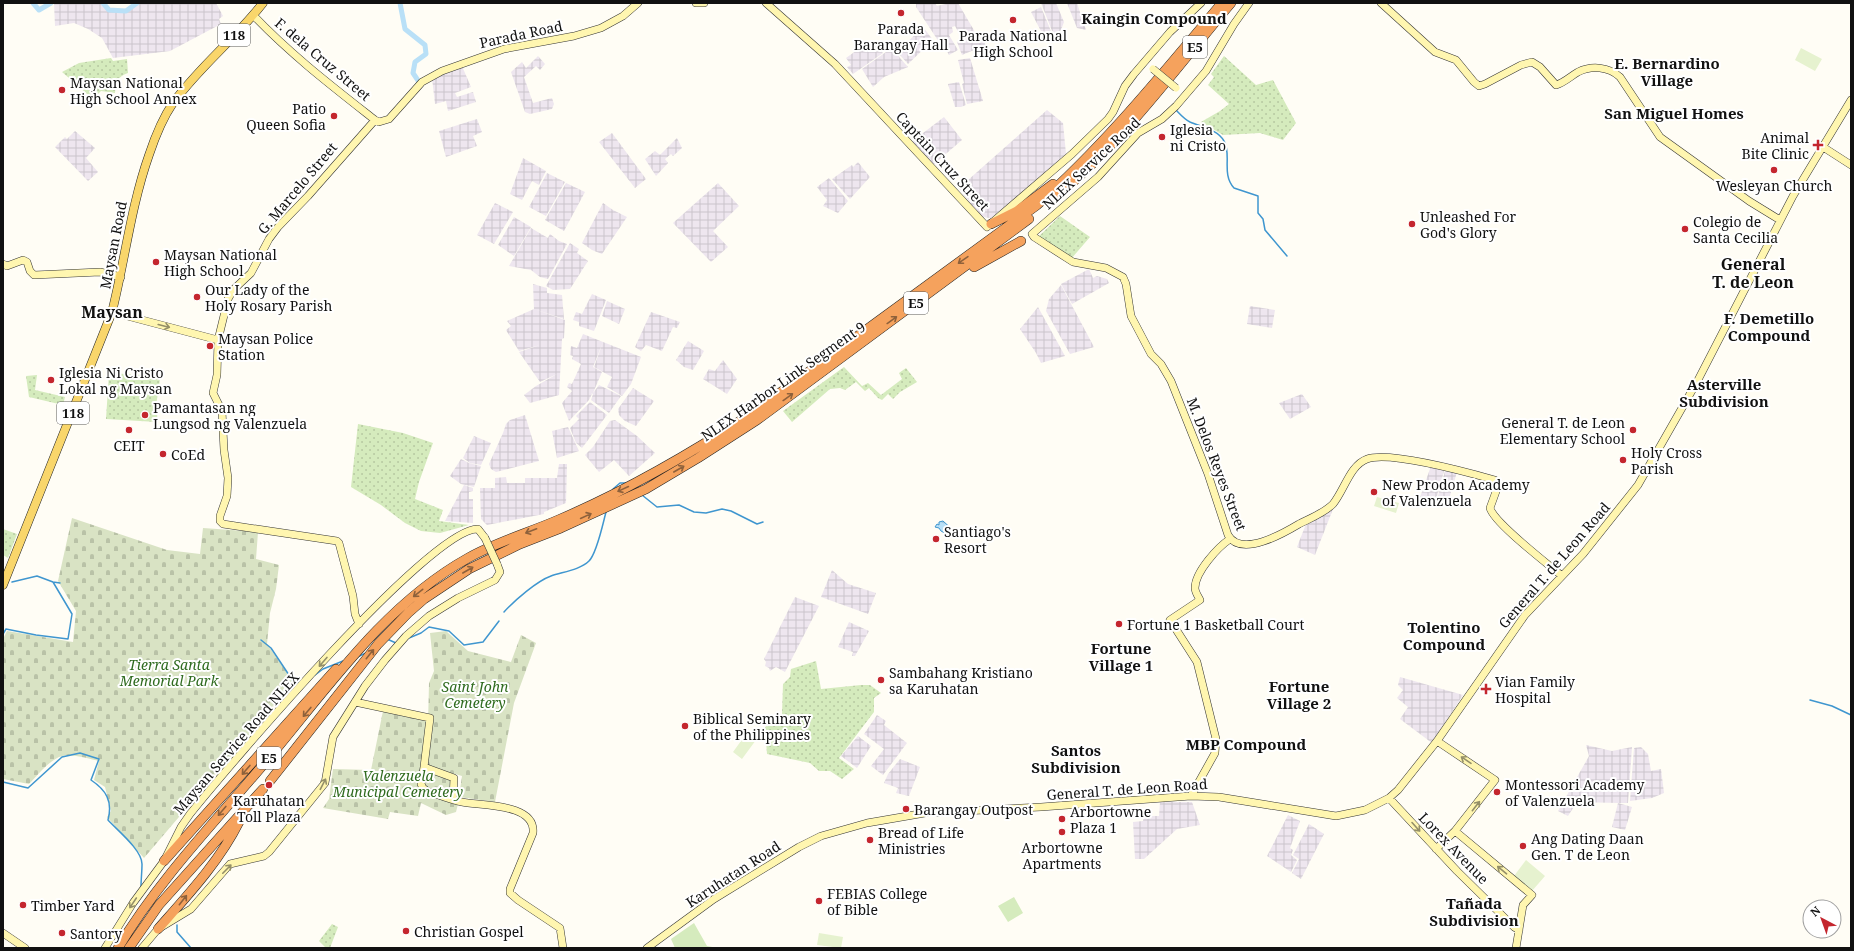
<svg xmlns="http://www.w3.org/2000/svg" width="1854" height="951" font-family="'Noto Serif',serif">
<defs>
<pattern id="industrial-grid" width="8" height="8" patternUnits="userSpaceOnUse"><rect width="8" height="8" fill="#eee6ef"/><path d="M0 4h8M4 0v8" fill="none" stroke="#cbc4cc"/></pattern>
<pattern id="grass-dots" width="8" height="8" patternUnits="userSpaceOnUse"><rect width="8" height="8" fill="#d5ebbd"/><path d="M2 2h.1M6 6h.1" fill="none" stroke="#b6c8a1" stroke-width="1.8" stroke-linecap="round"/></pattern>
<pattern id="cemetery-stones" width="16" height="16" patternUnits="userSpaceOnUse"><rect width="16" height="16" fill="#d9e3c4"/><path d="M2 7V4a2 2 0 0 1 4 0v3zM10 15v-3a2 2 0 0 1 4 0v3z" fill="#b9c2a7"/></pattern>
<pattern id="water-ripples" width="26" height="14" patternUnits="userSpaceOnUse"><rect width="26" height="14" fill="#b9e0f7"/><path d="M2 4q2-2 4 0t4 0M15 11q2-2 4 0t4 0" fill="none" stroke="#9ebfd3"/></pattern>
</defs>
<rect width="100%" height="100%" fill="#fffdf5"/>
<!-- industrial -->
<path fill="url(#industrial-grid)" d="M54 3H101L109 11 128 12 139 3H216L223 16 219 19 221 24 170 51 113 58 102 38 88 29 74 23 55 26Z
M916 3H935L937 6 946 4 945 3H958L975 32 961 37 955 26 952 27 953 32 949 35 958 50 949 55 945 47 948 46 944 40 939 42 916 7Z
M1041 3H1056L1064 22 1061 30 1054 36Z
M1067 3H1077L1086 30 1077 28Z
M1041 7 1051 31 1043 35 1031 12Z
M923 27 933 40 908 64 897 52Z
M977 33 986 45 962 55 957 42Z
M871 40 883 53 853 74 847 67 851 65 846 58Z
M893 47 900 58 908 67 884 77 873 87 862 69Z
M538 56 545 64 540 70 536 66 524 77 533 103 552 98 554 104 552 109 530 114 525 112 511 72 522 62 526 68Z
M970 58 983 101 967 104 962 84 964 83 958 60Z
M462 66 471 87 455 93 457 97 473 92 476 102 448 111 446 101 435 104 432 78Z
M959 82 966 105 961 107H955L948 84Z
M1047 110 1063 123 1066 154 993 219 980 216 959 188Z
M944 117 962 140 933 165 910 143Z
M477 119 482 132 473 136 477 146 446 157 439 131Z
M75 131 95 148 86 158 98 172 88 181 55 147 65 137 67 139Z
M612 133 646 179 635 188 599 142Z
M677 138 682 148 673 156 671 154 665 159 668 163 656 176 645 159 655 151 660 155Z
M523 158 546 171 539 185 532 181 522 200 510 194Z
M858 162 870 177 850 199 832 179 852 165 853 167Z
M547 173 565 182 546 216 529 207Z
M829 178 848 201 838 213 823 206 827 200 817 187Z
M566 183 585 192 564 231 545 220Z
M718 183 739 206 713 231 728 247 711 262 673 223Z
M495 203 513 212 494 244 477 235Z
M603 203 613 210 627 217 602 254 592 250 582 243Z
M514 217 531 227 514 256 498 245Z
M531 228 548 238 531 270 509 266Z
M550 234 559 241 567 244 548 279 540 277 531 270Z
M570 243 579 249 577 253 588 261 570 289 553 290 546 286Z
M1089 269 1093 278 1097 276 1107 279 1109 283 1072 304 1061 284Z
M533 284 547 288V293L562 295 564 319 534 309Z
M1061 285 1094 347 1070 354 1046 311 1049 299Z
M592 294 606 300 594 331 579 326V322L573 320 576 312 582 314Z
M607 301 625 309 619 324 602 316Z
M1250 306 1275 310 1272 328 1247 324Z
M1038 307 1065 356 1041 363 1036 353 1020 329Z
M534 309 565 320 564 338 562 339 559 395 530 403 524 395 536 386 557 374 540 382 519 352 540 345 519 351 506 330 511 326 507 321Z
M651 312 680 322 677 328 673 327 662 351 646 345 641 351 635 347Z
M583 334 603 342 593 367 602 372 593 393 599 385 621 396 609 413 591 400 593 394 591 393 592 394 589 400 569 421 562 403 572 391 567 387 569 383 572 384 581 364 572 359 573 356 570 355 571 346 577 348Z
M688 341 704 351 693 370 684 367 676 360Z
M603 342 641 357 631 384 622 396 607 387 612 377 594 367Z
M723 360 737 379 727 394 703 379 709 369 715 371Z
M633 388 654 401 636 426 625 421 619 415 618 409Z
M1302 394 1311 407 1290 419 1279 403Z
M590 402 607 415 582 448 576 443 570 428 579 419 576 416Z
M525 415 539 461 496 472 491 469 489 464 503 433 506 424 510 420Z
M615 420 637 436 655 453 629 476 614 460 599 472 585 455 593 447 610 421Z
M568 427 579 451 557 458 552 431Z
M474 436 491 443 481 465 470 463 463 458Z
M461 459 469 463 481 466 474 487 461 484 450 476Z
M559 464H567L566 503 544 512V514L487 525 481 519 480 488H495V478L506 477 507 483H525V478H557Z
M1431 466 1444 471 1435 504 1419 500Z
M1445 471 1457 472 1447 506 1436 503Z
M464 485 473 488V491L469 492V499H473V523L445 521Z
M1333 509 1315 555 1297 547 1306 524Z
M832 570 848 584 876 593 868 614 821 597Z
M795 597 819 606 785 672 776 667 770 671 769 668 765 666 766 662 764 659Z
M849 622 869 631 855 656H852L853 652 838 647Z
M1400 677 1463 695 1432 743 1400 719 1408 707 1397 698 1403 690 1398 685Z
M877 715 886 721 884 725 907 743 883 775 871 766 884 749 864 734Z
M858 736 871 746 857 768 841 756Z
M1586 745 1612 751 1632 747 1628 803H1618L1632 807 1625 830 1612 827 1618 803 1577 802 1568 816 1558 811 1589 756Z
M1641 747 1648 754 1651 771 1661 769 1664 793 1652 798 1630 801 1634 748Z
M900 759 920 767 909 796 896 793 898 788 884 783 888 774Z
M1160 802H1192L1200 825 1177 829 1144 859H1135L1133 822 1143 821 1144 816H1159Z
M1288 815 1300 821 1290 848 1293 850 1291 855 1297 860 1291 872 1267 856Z
M1309 824 1324 834 1301 879 1292 873 1299 859 1293 855Z"/>
<!-- grass -->
<path fill="url(#grass-dots)" d="M1224 56 1256 85 1273 80 1296 123 1283 140 1260 133 1223 135 1201 122 1220 111 1229 104 1208 85 1214 77 1211 74Z
M111 58 113 61 127 59 128 73C117 77 116 82 115 93L101 91 93 99 62 72 79 63Z
M1060 216 1090 237 1071 259 1038 237Z
M844 367 862 386 868 383 881 395 902 379 899 373 906 368 917 382 900 392 893 399 888 394 882 400 878 398 869 388 865 391 856 382 845 390 840 388 830 389 792 422 783 411Z
M109 373 160 376C160 384 158 391 157 399 156 404 158 415 157 422L106 419Z
M37 375 35 390 65 397 63 405 29 397 26 376Z
M358 424 403 433 433 443 419 482 415 499 443 510 439 521 469 525 440 533 421 531 405 523 381 505 351 487Z
M3 529 17 534 8 558 3 555Z
M816 661 821 689 861 685H870L881 693 874 698V712L839 758 854 769 842 779 830 771H819L810 763 767 754 765 727 774 724 782 714 783 684 790 677 791 669Z
M332 924 338 927 330 948H326L319 941Z"/>
<!-- cemetery -->
<path fill="url(#cemetery-stones)" d="M72 518 167 550 200 554 203 528 258 532 256 559 279 565 276 589 270 613 267 644 294 682 144 858 107 817 111 811 105 787 94 780 99 761C90 759 71 753 62 756 49 760 38 775 29 784L3 779V639L7 631 73 642 76 611 58 581Z
M446 631 468 651 511 662 521 635 536 643 514 703 495 802 459 797 462 776 427 766 429 683 434 671 430 633Z
M383 711 428 720 423 768 452 780 458 804 456 812 446 815 421 803 418 816 390 812 388 819 323 808 329 799 333 769 371 770Z"/>
<!-- park -->
<path fill="#d5ebbd" d="M1014 897 1023 913 1008 922 998 906Z
M694 923 707 946 718 948H675L671 939Z"/>
<!-- pitch -->
<path fill="#e6f2cf" d="M1801 48 1822 59 1815 71 1795 60Z
M1377 497 1399 503 1396 513 1374 506Z
M746 734 756 740 742 759 733 752Z
M1526 860 1545 876 1532 891 1514 876Z
M819 933 843 937 841 948 817 945Z"/>
<!-- water -->
<path fill="url(#water-ripples)" stroke="#3f96cf" d="M943 521 954 531 950 536 941 531 939 528 935 527 937 524 939 525V522Z"/>
<g fill="none" stroke-linecap="round" stroke-linejoin="round">
<!-- stream -->
<path stroke="#3f96cf" stroke-width="1.5" d="M1176 110C1180 114 1184 119 1190 122 1201 127 1217 129 1224 141 1232 154 1221 174 1234 188L1258 196V213L1263 219 1265 230 1287 256
M613 489 620 483H626
M642 495 657 507 679 505 694 512 706 513 722 509 731 511 757 524 763 522
M12 582 37 576 53 582 60 583
M504 612C515 600 537 581 551 576 562 572 580 570 589 561 597 553 603 523 606 512
M3 634 6 629 36 635 68 639 72 614 53 582
M409 638 421 633 429 627 449 631 464 645 483 642 499 621
M387 639 396 643
M261 640 271 648 295 684 300 682
M357 657 366 653
M315 675 323 669 343 661
M1810 700 1832 706 1851 715
M3 782 28 788 62 757 80 753 99 759 91 780C106 790 113 801 108 820 117 830 142 850 142 864 142 872 141 879 141 887
M177 925V932L191 948"/>
<!-- canal -->
<path stroke="#b9e0f7" stroke-width="5" d="M33 3 39 10 51 3
M103 3 109 10 126 11 137 3
M400 3 405 29 425 45 426 54 415 62 413 73 419 82"/>
<defs>
<path id="secondary" d="M696 3H704
M766 3 835 64 987 227 1072 154 1108 119 1113 112 1125 86 1134 74 1170 32 1201 3
M1249 3 1234 24 1206 71 1176 106 1162 119 1138 133 1098 177 1032 234 1034 237 1073 262 1106 268 1123 277 1126 284 1131 316 1151 354 1161 364 1171 381 1208 474 1228 535C1241 558 1284 533 1299 524 1311 518 1324 513 1333 504 1344 491 1350 465 1367 459 1390 451 1470 473 1495 480L1498 486 1490 508C1494 523 1548 564 1562 576
M1381 3 1435 52 1456 60 1474 82 1479 86 1485 84 1521 65 1532 62 1540 67 1556 85C1564 83 1571 76 1578 72 1592 65 1609 67 1620 77L1660 137 1749 201 1780 220
M253 15C290 54 333 87 375 120L379 122 389 119 422 82 442 71 504 49 574 36 601 28 623 16 638 3
M1823 147 1851 165
M3 264 7 266 23 260 27 262 30 271 34 275 100 272 121 277
M112 312 218 340
M359 624 355 614 353 596 339 543 337 541 223 524 220 521V516L227 496 228 478 224 450 222 411 213 393 217 375 218 340 228 299 233 290 251 273 269 239 278 227 308 196 375 120
M355 702 430 718 424 767 454 778 453 799
M424 767 421 784 423 788 427 791C439 795 451 800 462 802 482 806 536 803 533 833L510 889V893L518 900 560 928 563 948
M1191 796 1215 753 1216 739 1197 662 1170 620 1200 600C1198 596 1195 592 1195 588 1195 572 1218 547 1230 539
M1389 798 1457 871 1514 927 1519 930
M1455 831 1532 895 1523 905 1516 948
M1436 849 1455 831 1495 780 1437 741
M3 933 25 948
M105 948 133 903 164 861 181 827 190 814C227 768 431 527 478 529L485 538
M142 948 158 929 191 909 230 864 264 856 269 852 325 783 333 737 365 686 385 660 406 636 429 616 458 598 495 580 500 572 497 564
M647 948 714 899 799 847 821 836 867 823 925 813 1041 807 1191 796 1219 797 1336 816 1365 810 1389 798 1398 790 1437 741 1525 615 1583 554 1638 485 1698 380 1793 196 1851 100"/>
<path id="primary" d="M3 585 112 312C125 260 131 206 149 155 155 137 162 119 173 103 200 66 235 39 263 3"/>
<path id="highway" d="M1059 194C1125 139 1176 68 1231 3
M991 224 1017 211 1053 184
M974 267 1021 241
M270 781 378 644 408 613 424 599 469 569 520 544 561 528 646 489 698 458 757 420 1029 219
M164 861 336 669
M158 929C187 896 219 862 239 822
M118 948C158 881 213 824 263 765 325 692 382 606 468 558 496 542 528 533 558 520 626 491 690 454 751 414L1037 205C1106 144 1163 73 1222 3
M129 948 159 905 263 789"/>
</defs>
<!-- secondary casing -->
<use href="#secondary" stroke="#333" stroke-width="8"/>
<!-- primary casing -->
<use href="#primary" stroke="#222" stroke-width="9"/>
<!-- highway casing -->
<use href="#highway" stroke="#222" stroke-width="10"/>
<!-- secondary -->
<use href="#secondary" stroke="#fff6b0" stroke-width="7"/>
<!-- primary -->
<use href="#primary" stroke="#f9d66b" stroke-width="8"/>
<!-- highway -->
<use href="#highway" stroke="#f5a25d" stroke-width="9"/>
<defs>
<path id="secondary-bridge" d="M1153 69 1176 88
M485 538 497 564"/>
</defs>
<!-- secondary-bridge casing -->
<use href="#secondary-bridge" stroke="#333" stroke-width="8" stroke-linecap="butt"/>
<!-- secondary-bridge -->
<use href="#secondary-bridge" stroke="#fff6b0" stroke-width="7"/>
</g>
<!-- one-way arrows -->
<defs><path id="oneway-shaft" d="M-6 0H5M1.5-3L5.5 0L1.5 3" fill="none" stroke-width="1.6" stroke-linecap="round" stroke-linejoin="round"/></defs>
<g stroke="#8e613b">
<use href="#oneway-shaft" transform="translate(963 260) rotate(145)"/>
<use href="#oneway-shaft" transform="translate(892 320) rotate(-36)"/>
<use href="#oneway-shaft" transform="translate(788 397) rotate(-36)"/>
<use href="#oneway-shaft" transform="translate(679 469) rotate(-30)"/>
<use href="#oneway-shaft" transform="translate(623 489) rotate(155)"/>
<use href="#oneway-shaft" transform="translate(586 516) rotate(-25)"/>
<use href="#oneway-shaft" transform="translate(531 531) rotate(159)"/>
<use href="#oneway-shaft" transform="translate(468 570) rotate(-30)"/>
<use href="#oneway-shaft" transform="translate(418 593) rotate(142)"/>
<use href="#oneway-shaft" transform="translate(370 654) rotate(-51)"/>
<use href="#oneway-shaft" transform="translate(307 712) rotate(130)"/>
<use href="#oneway-shaft" transform="translate(246 770) rotate(131)"/>
<use href="#oneway-shaft" transform="translate(222 811) rotate(130)"/>
<use href="#oneway-shaft" transform="translate(183 900) rotate(-52)"/>
</g>
<g stroke="#948f68">
<use href="#oneway-shaft" transform="translate(164 326) rotate(14)"/>
<use href="#oneway-shaft" transform="translate(323 662) rotate(131)"/>
<use href="#oneway-shaft" transform="translate(1466 760) rotate(-146)"/>
<use href="#oneway-shaft" transform="translate(323 784) rotate(-63)"/>
<use href="#oneway-shaft" transform="translate(1476 806) rotate(-52)"/>
<use href="#oneway-shaft" transform="translate(1416 827) rotate(48)"/>
<use href="#oneway-shaft" transform="translate(227 869) rotate(-45)"/>
<use href="#oneway-shaft" transform="translate(1502 870) rotate(-140)"/>
<use href="#oneway-shaft" transform="translate(133 903) rotate(124)"/>
</g>
<!-- markers -->
<g fill="#c4262e" stroke="#fff" stroke-width="1.5">
<circle cx="901" cy="13" r="4"/>
<circle cx="1013" cy="20" r="4"/>
<circle cx="62" cy="90" r="4"/>
<circle cx="334" cy="116" r="4"/>
<circle cx="1162" cy="137" r="4"/>
<path d="M1816 139h4v4h4v4h-4v4h-4v-4h-4v-4h4z"/>
<circle cx="1774" cy="170" r="4"/>
<circle cx="1412" cy="224" r="4"/>
<circle cx="1685" cy="229" r="4"/>
<circle cx="156" cy="262" r="4"/>
<circle cx="197" cy="297" r="4"/>
<circle cx="210" cy="346" r="4"/>
<circle cx="51" cy="380" r="4"/>
<circle cx="145" cy="415" r="4"/>
<circle cx="129" cy="430" r="4"/>
<circle cx="1633" cy="430" r="4"/>
<circle cx="163" cy="454" r="4"/>
<circle cx="1623" cy="460" r="4"/>
<circle cx="1374" cy="492" r="4"/>
<circle cx="936" cy="539" r="4"/>
<circle cx="1119" cy="624" r="4"/>
<circle cx="881" cy="680" r="4"/>
<path d="M1484 683h4v4h4v4h-4v4h-4v-4h-4v-4h4z"/>
<circle cx="685" cy="726" r="4"/>
<circle cx="269" cy="785" r="4"/>
<circle cx="1497" cy="792" r="4"/>
<circle cx="906" cy="809" r="4"/>
<circle cx="1062" cy="819" r="4"/>
<circle cx="1062" cy="832" r="4"/>
<circle cx="870" cy="840" r="4"/>
<circle cx="1523" cy="846" r="4"/>
<circle cx="819" cy="901" r="4"/>
<circle cx="23" cy="905" r="4"/>
<circle cx="406" cy="931" r="4"/>
<circle cx="62" cy="933" r="4"/>
</g>
<g text-anchor="middle" dominant-baseline="central" stroke-width="4" stroke-linejoin="round" paint-order="stroke">
<!-- shield labels -->
<g fill="#fff" stroke="#585858" stroke-width="1">
<rect x="218" y="24" width="32" height="22" rx="3"/>
<rect x="1183" y="36" width="24" height="22" rx="3"/>
<rect x="904" y="292" width="24" height="22" rx="3"/>
<rect x="57" y="402" width="32" height="22" rx="3"/>
<rect x="257" y="747" width="24" height="22" rx="3"/>
</g>
<g font-size="13" font-weight="bold" fill="#111">
<text x="234" y="35">118</text>
<text x="1195" y="47">E5</text>
<text x="916" y="303">E5</text>
<text x="73" y="413">118</text>
<text x="269" y="758">E5</text>
</g>
<!-- poi labels -->
<g font-size="14" fill="#111" stroke="#fff" text-anchor="start">
<text x="901" y="28" text-anchor="middle">Parada<tspan x="901" dy="16">Barangay Hall</tspan></text>
<text x="1013" y="35" text-anchor="middle">Parada National<tspan x="1013" dy="16">High School</tspan></text>
<text x="70" y="82">Maysan National<tspan x="70" dy="16">High School Annex</tspan></text>
<text x="326" y="108" text-anchor="end">Patio<tspan x="326" dy="16">Queen Sofia</tspan></text>
<text x="1170" y="129">Iglesia<tspan x="1170" dy="16">ni Cristo</tspan></text>
<text x="1809" y="137" text-anchor="end">Animal<tspan x="1809" dy="16">Bite Clinic</tspan></text>
<text x="1774" y="185" text-anchor="middle">Wesleyan Church</text>
<text x="1420" y="216">Unleashed For<tspan x="1420" dy="16">God's Glory</tspan></text>
<text x="1693" y="221">Colegio de<tspan x="1693" dy="16">Santa Cecilia</tspan></text>
<text x="164" y="254">Maysan National<tspan x="164" dy="16">High School</tspan></text>
<text x="205" y="289">Our Lady of the<tspan x="205" dy="16">Holy Rosary Parish</tspan></text>
<text x="218" y="338">Maysan Police<tspan x="218" dy="16">Station</tspan></text>
<text x="59" y="372">Iglesia Ni Cristo<tspan x="59" dy="16">Lokal ng Maysan</tspan></text>
<text x="153" y="407">Pamantasan ng<tspan x="153" dy="16">Lungsod ng Valenzuela</tspan></text>
<text x="1625" y="422" text-anchor="end">General T. de Leon<tspan x="1625" dy="16">Elementary School</tspan></text>
<text x="129" y="445" text-anchor="middle">CEIT</text>
<text x="1631" y="452">Holy Cross<tspan x="1631" dy="16">Parish</tspan></text>
<text x="171" y="454">CoEd</text>
<text x="1382" y="484">New Prodon Academy<tspan x="1382" dy="16">of Valenzuela</tspan></text>
<text x="944" y="531">Santiago's<tspan x="944" dy="16">Resort</tspan></text>
<text x="1127" y="624">Fortune 1 Basketball Court</text>
<text x="889" y="672">Sambahang Kristiano<tspan x="889" dy="16">sa Karuhatan</tspan></text>
<text x="1495" y="681">Vian Family<tspan x="1495" dy="16">Hospital</tspan></text>
<text x="693" y="718">Biblical Seminary<tspan x="693" dy="16">of the Philippines</tspan></text>
<text x="1505" y="784">Montessori Academy<tspan x="1505" dy="16">of Valenzuela</tspan></text>
<text x="269" y="800" text-anchor="middle">Karuhatan<tspan x="269" dy="16">Toll Plaza</tspan></text>
<text x="914" y="809">Barangay Outpost</text>
<text x="1070" y="811">Arbortowne<tspan x="1070" dy="16">Plaza 1</tspan></text>
<text x="878" y="832">Bread of Life<tspan x="878" dy="16">Ministries</tspan></text>
<text x="1531" y="838">Ang Dating Daan<tspan x="1531" dy="16">Gen. T de Leon</tspan></text>
<text x="1062" y="847" text-anchor="middle">Arbortowne<tspan x="1062" dy="16">Apartments</tspan></text>
<text x="827" y="893">FEBIAS College<tspan x="827" dy="16">of Bible</tspan></text>
<text x="31" y="905">Timber Yard</text>
<text x="414" y="931">Christian Gospel</text>
<text x="70" y="933">Santory</text>
</g>
<!-- street labels -->
<g font-size="14" fill="#111" stroke="#fff">
<text transform="translate(521 34) rotate(-12)">Parada Road</text>
<text transform="translate(323 59) rotate(40)">F. dela Cruz Street</text>
<text transform="translate(943 161) rotate(47)">Captain Cruz Street</text>
<text transform="translate(1091 163) rotate(-43)">NLEX Service Road</text>
<text transform="translate(297 188) rotate(-50)">G. Marcelo Street</text>
<text transform="translate(113 245) rotate(-79)">Maysan Road</text>
<text transform="translate(783 381) rotate(-35)">NLEX Harbor Link Segment 9</text>
<text transform="translate(1217 464) rotate(69)">M. Delos Reyes Street</text>
<text transform="translate(1554 565) rotate(-49)">General T. de Leon Road</text>
<text transform="translate(236 743) rotate(-49)">Maysan Service Road NLEX</text>
<text transform="translate(1127 789) rotate(-4)">General T. de Leon Road</text>
<text transform="translate(1454 848) rotate(46)">Lorex Avenue</text>
<text transform="translate(733 874) rotate(-33)">Karuhatan Road</text>
</g>
<!-- park labels -->
<g font-size="14" font-style="italic" fill="#2f6b1f" stroke="#fff">
<text x="169" y="664">Tierra Santa<tspan x="169" dy="16">Memorial Park</tspan></text>
<text x="475" y="686">Saint John<tspan x="475" dy="16">Cemetery</tspan></text>
<text x="398" y="775">Valenzuela<tspan x="398" dy="16">Municipal Cemetery</tspan></text>
</g>
<!-- neighbourhood labels -->
<g font-size="15" font-weight="bold" fill="#111" stroke="#fff">
<text x="1154" y="18">Kaingin Compound</text>
<text x="1667" y="63">E. Bernardino<tspan x="1667" dy="17">Village</tspan></text>
<text x="1674" y="113">San Miguel Homes</text>
<text x="1769" y="318">F. Demetillo<tspan x="1769" dy="17">Compound</tspan></text>
<text x="1724" y="384">Asterville<tspan x="1724" dy="17">Subdivision</tspan></text>
<text x="1444" y="627">Tolentino<tspan x="1444" dy="17">Compound</tspan></text>
<text x="1121" y="648">Fortune<tspan x="1121" dy="17">Village 1</tspan></text>
<text x="1299" y="686">Fortune<tspan x="1299" dy="17">Village 2</tspan></text>
<text x="1246" y="744">MBP Compound</text>
<text x="1076" y="750">Santos<tspan x="1076" dy="17">Subdivision</tspan></text>
<text x="1474" y="903">Tañada<tspan x="1474" dy="17">Subdivision</tspan></text>
</g>
<!-- quarter labels -->
<g font-size="16" font-weight="bold" fill="#111" stroke="#fff">
<text x="1753" y="264">General<tspan x="1753" dy="18">T. de Leon</tspan></text>
<text x="112" y="312">Maysan</text>
</g>
</g>
<!-- border -->
<rect width="1854" height="951" fill="none" stroke="#111111" stroke-width="8"/>
<!-- north arrow -->
<g transform="translate(1822 919) rotate(319)"><circle r="19" fill="#ffffff" stroke="#a0a0a0"/>
<path d="M0-3L7 15L0 10L-7 15Z" fill="#c4262e"/>
<text y="-6" font-size="11" font-weight="bold" text-anchor="middle" fill="#111111">N</text>
</g>
</svg>
